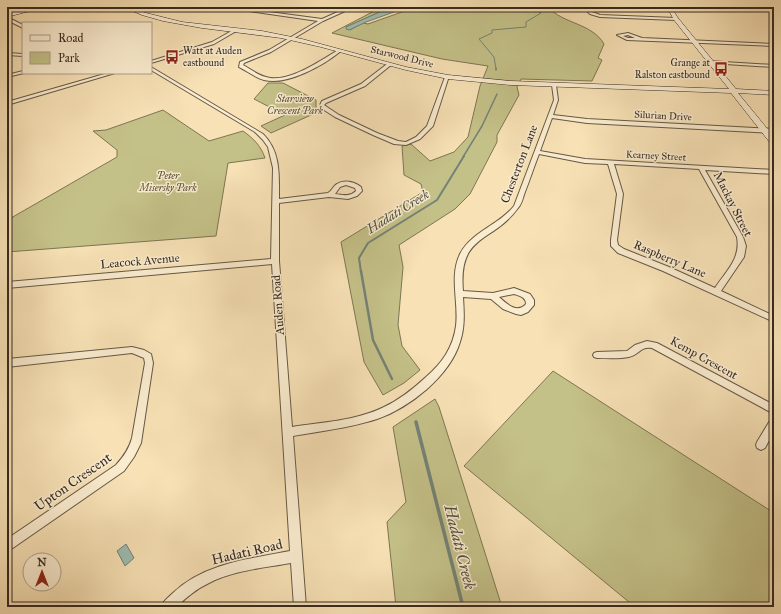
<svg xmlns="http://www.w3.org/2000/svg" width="781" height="614" font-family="'IM FELL Great Primer',serif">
<rect width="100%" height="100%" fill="#f7e1b5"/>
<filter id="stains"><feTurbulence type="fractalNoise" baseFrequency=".005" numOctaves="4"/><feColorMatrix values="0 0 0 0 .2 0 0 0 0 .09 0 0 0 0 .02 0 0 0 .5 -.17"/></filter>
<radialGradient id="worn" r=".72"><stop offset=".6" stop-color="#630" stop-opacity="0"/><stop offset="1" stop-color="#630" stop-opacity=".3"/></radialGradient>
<!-- green -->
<path fill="#c4c188" stroke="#7d7654" d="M382 7H391L346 27 350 30 363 23 368 24 416 7H430L440 9 470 7H548C563 24 592 23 604 44L598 58 602 60 592 81 521 79 517 87 519 95 497 135V142L470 194 455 209 399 245 403 267 398 325 402 346 420 370 404 383 383 395 364 362 341 242 423 192 421 184 404 175 402 146 411 144 430 161 454 152 468 137 480 86 488 66 442 59 332 33Z
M268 83H283L316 100V108L320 111 271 133 261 126 285 115 254 99Z
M163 110 209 141 243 131C254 139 261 146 265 158L228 163 216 236 7 252V216L11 218 117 157V150L93 131 106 130Z
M553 371 774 513V607H635L464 466Z
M435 399 439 407 502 607H396L387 522 406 502 393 427Z"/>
<!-- water -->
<path fill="#9dbdb1" stroke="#748277" d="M391 7H408L366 22 349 30 346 29V27Z
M126 544 134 558 125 566 117 551Z"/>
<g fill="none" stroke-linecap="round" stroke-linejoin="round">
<!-- stream-far4 -->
<path stroke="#748277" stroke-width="1" d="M496 69 494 57 479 39 492 33V30L526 27V22L541 13 534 10H512L513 7"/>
<!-- stream-far3 -->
<path stroke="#748277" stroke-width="1.5" d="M496 70V68
M463 157 482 126 497 94"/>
<!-- stream-far2 -->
<path stroke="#748277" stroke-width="2" d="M361 272 359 258 368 243 437 200 464 156"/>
<!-- stream-far1 -->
<path stroke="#748277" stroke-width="2.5" d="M361 271 373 340 392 379"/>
<!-- stream -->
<path stroke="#748277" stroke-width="3.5" d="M416 422 463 607"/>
<defs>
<path id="street" d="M222 7H232L322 19 349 7H354L323 21 271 52 244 63 243 65C250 69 258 75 266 77 287 84 320 61 338 50L341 51C324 65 287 86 264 80 256 78 247 71 239 67L240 62 269 50 318 21Z
M583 7H587L592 12 600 15 676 18 678 19 676 20 600 17 590 14Z
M7 17 23 25V28L7 20Z
M235 29 238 30 214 44 151 63V61L212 42Z
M628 33 642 38 774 44V46L627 40 617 35ZM628 35 635 38H628L623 36Z
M7 53 23 54V56L7 55Z
M708 61 774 65V67L710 63H708Z
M387 64 391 65 365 86 326 103 324 105 339 115 377 133 398 141 406 142 416 137 427 126 445 77 449 76 433 126 420 139 406 145 394 144 373 135 335 117 321 108 320 105 322 101 361 84Z
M151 67 263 134C281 152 279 175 279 199L328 193C332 191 333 186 337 184 344 179 355 182 361 187L362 191 357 196 348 199 329 197 279 203V261L292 427C322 422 356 421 384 407 399 400 413 389 426 377 442 363 453 348 456 326 459 302 449 277 460 254 471 232 499 225 514 206L554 100 552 85 554 84 556 85 558 100 553 115 587 119 774 129V133L587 123 552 118 540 151 585 159 774 170V174L705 170 743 237 746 246 744 257 721 291 774 316V322L663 271 618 253 611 246V240L617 194 608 164 585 163 539 154C534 167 530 179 525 192 523 197 522 204 518 208 492 244 458 233 463 291L493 293 514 288 530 294 534 300V305L528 312 521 315 516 314 503 309 491 299 463 297C464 313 465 327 460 342 450 376 409 408 377 419 350 428 321 431 293 436L306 607H294L291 563C264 568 234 570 209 583 196 589 186 598 176 607H161C163 601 168 598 173 593 205 563 249 559 290 551L272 264 7 288V282L271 259 273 168 268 147 263 140 255 132 151 70ZM614 164 699 169 737 237C741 259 726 271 715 288L669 267 624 249 618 245 617 240 623 194ZM346 185 355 188 356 191C350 197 343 195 335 194L340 187ZM514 294C520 296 526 297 526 304 517 314 507 304 499 297Z
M23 71V73H24L7 77V75Z
M108 73H115L7 105V102Z
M647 341 657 343 774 405V414L652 348C640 346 639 355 629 357 619 359 607 358 597 358L594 357 593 355 594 353 597 352 627 351 635 345Z
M132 347 144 350 151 354 153 363 141 443 134 457 124 471 7 552V539L116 465C124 456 129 449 132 438L145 363 144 358 132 353 7 367V359Z
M774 418V431L765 448 761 450 757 448 756 445 757 442 771 419Z"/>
<path id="secondary" d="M36 7H45L7 17V13Z
M124 7H130L146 13 182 22 262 31 302 39 406 67 448 75 511 81 729 89 674 20 667 7H671L678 18 736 89 774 91V95L738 93 774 137V144H771L731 93 511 85 448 79 406 70 321 47 281 38 202 28 163 21 142 15Z"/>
</defs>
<!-- street casing -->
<use href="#street" stroke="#665846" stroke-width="2"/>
<!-- secondary casing -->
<use href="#secondary" stroke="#362a21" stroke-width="1"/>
<!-- street -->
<use href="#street" fill="#faeccf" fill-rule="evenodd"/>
<!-- secondary -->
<use href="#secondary" fill="#faeccf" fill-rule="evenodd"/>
</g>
<!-- icons -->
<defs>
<symbol id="bus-bare" viewBox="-9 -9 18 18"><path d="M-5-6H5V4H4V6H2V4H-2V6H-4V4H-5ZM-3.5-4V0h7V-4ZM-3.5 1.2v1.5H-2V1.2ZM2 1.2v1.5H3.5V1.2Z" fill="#8f2418" stroke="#faeccf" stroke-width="2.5" paint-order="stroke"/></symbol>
</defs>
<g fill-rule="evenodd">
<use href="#bus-bare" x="162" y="47" width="20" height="20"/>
<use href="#bus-bare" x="711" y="59" width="20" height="20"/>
</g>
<g text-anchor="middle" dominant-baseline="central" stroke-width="3" stroke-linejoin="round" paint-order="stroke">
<!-- far-poi labels -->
<g font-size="10" fill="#362a21" stroke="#faeccf" text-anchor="start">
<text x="183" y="51">Watt at Auden<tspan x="183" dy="12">eastbound</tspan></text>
<text x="710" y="63" text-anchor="end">Grange at<tspan x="710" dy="12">Ralston eastbound</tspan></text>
</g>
<!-- far-street labels -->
<g font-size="10" fill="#362a21" stroke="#faeccf">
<text transform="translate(402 57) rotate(14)">Starwood Drive</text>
<text transform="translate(663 116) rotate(3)">Silurian Drive</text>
<text transform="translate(656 156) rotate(3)">Kearney Street</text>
</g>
<!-- far-park labels -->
<g font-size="10" font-style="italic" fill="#5a503b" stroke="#faeccf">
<text x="295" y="99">Starview<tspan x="295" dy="12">Crescent Park</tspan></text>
<text x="168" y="176">Peter<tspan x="168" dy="12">Misersky Park</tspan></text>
</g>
<!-- street labels -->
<g font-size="12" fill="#362a21" stroke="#faeccf">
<text transform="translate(519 164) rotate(-69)">Chesterton Lane</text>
<text transform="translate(733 204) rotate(63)">Mackay Street</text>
<text transform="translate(670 259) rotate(23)">Raspberry Lane</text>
<text transform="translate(140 261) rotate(-5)">Leacock Avenue</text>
<text transform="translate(278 305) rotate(-94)">Auden Road</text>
<text transform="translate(704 358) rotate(29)">Kemp Crescent</text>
</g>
<!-- water labels -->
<g font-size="13" font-style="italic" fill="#504f45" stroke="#faeccf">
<text transform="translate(398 212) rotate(-32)">Hadati Creek</text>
</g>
<!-- near-street labels -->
<g font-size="14" fill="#362a21" stroke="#faeccf">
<text transform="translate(73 482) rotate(-35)">Upton Crescent</text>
<text transform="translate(247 552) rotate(-13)">Hadati Road</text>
</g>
<!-- near-water labels -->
<g font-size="16" font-style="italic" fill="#504f45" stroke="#faeccf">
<text transform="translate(460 547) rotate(76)">Hadati Creek</text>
</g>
</g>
<!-- margin -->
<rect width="781" height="614" fill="none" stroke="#f7e1b5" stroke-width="24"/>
<rect x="8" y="8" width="765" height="598" fill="none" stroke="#362a21" stroke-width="2"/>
<rect x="12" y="12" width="757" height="590" fill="none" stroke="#362a21"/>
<!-- legend -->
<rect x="22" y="22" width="130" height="52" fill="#faeccf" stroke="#ac9e89"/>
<rect x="30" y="35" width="20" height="6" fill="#faeccf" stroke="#ac9e89"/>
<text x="58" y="42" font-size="12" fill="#362a21">Road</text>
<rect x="30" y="52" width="20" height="12" fill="#c4c188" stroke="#ac9e89"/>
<text x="58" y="62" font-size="12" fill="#362a21">Park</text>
<!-- north arrow -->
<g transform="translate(42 572)"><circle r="19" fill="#faeccf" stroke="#ac9e89"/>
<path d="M0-3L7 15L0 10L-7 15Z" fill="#8f2418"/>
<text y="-6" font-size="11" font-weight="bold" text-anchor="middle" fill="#362a21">N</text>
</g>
<rect width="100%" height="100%" filter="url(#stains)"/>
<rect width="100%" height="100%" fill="url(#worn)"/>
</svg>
